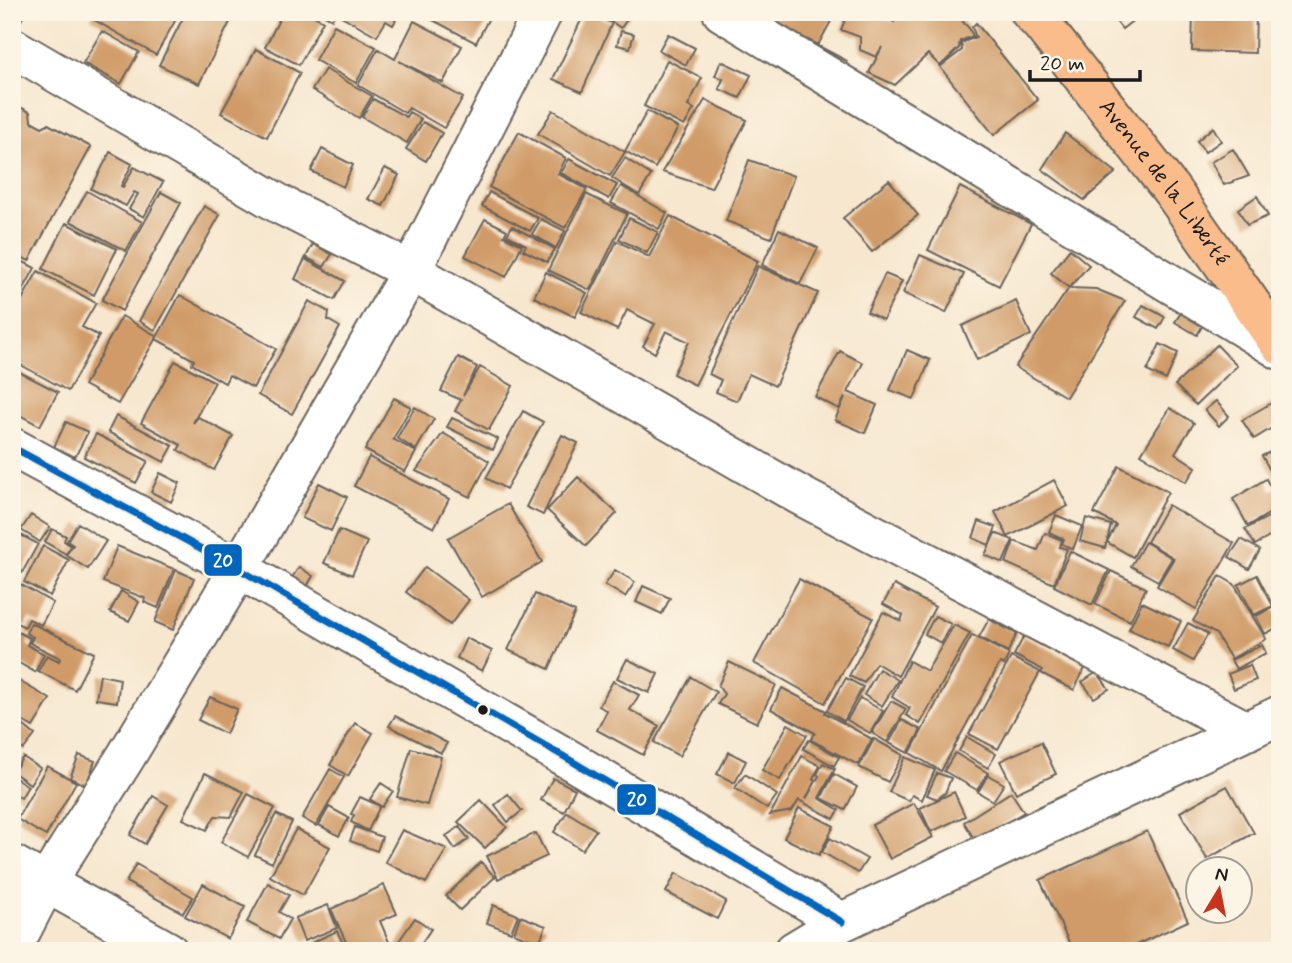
<svg xmlns="http://www.w3.org/2000/svg" width="1292" height="963" font-family="Mynerve,sans-serif">
<rect width="100%" height="100%" fill="#fcf5e5"/>
<filter id="ink" filterUnits="userSpaceOnUse"><feTurbulence type="fractalNoise" baseFrequency=".0143" numOctaves="2"/><feDisplacementMap in="SourceGraphic" scale="14" xChannelSelector="R" yChannelSelector="G"/><feConvolveMatrix kernelMatrix="1 2 1 2 8 2 1 2 1" color-interpolation-filters="sRGB"/></filter>
<filter id="wash" filterUnits="userSpaceOnUse"><feTurbulence type="fractalNoise" baseFrequency=".00686" numOctaves="4" result="noise"/><feDisplacementMap in="SourceGraphic" scale="28" xChannelSelector="R" yChannelSelector="G"/><feGaussianBlur stdDeviation="1.57" result="paint"/><feColorMatrix in="noise" values="0 0 0 0 0 0 0 0 0 0 0 0 0 0 0 0 0 1.4 0 .05"/><feComposite in="paint" operator="in"/></filter>
<g filter="url(#wash)">
<rect width="100%" height="100%" fill="#f7e7cf"/>
<g id="blocks">
<!-- building -->
<path fill="#d09b68" d="M12 12H26L15 30 12 29Z
M94 12H180L156 55 91 18Z
M186 12H235L199 84 159 65Z
M283 12H307L323 21 299 65 265 47Z
M319 12H400L393 25 386 21 377 36 336 13 332 19Z
M418 12H486L491 14 476 43Z
M585 12H588L612 23 582 92 553 79Z
M606 12H632L621 28 603 16Z
M757 12H836L818 45 794 33 847 61 838 78 768 39 777 23Z
M848 12H875L894 22 895 19 880 12H961L963 22 969 28 973 36 960 41 959 48 940 66 928 54 895 85 869 73 882 47 876 57 860 50V37L841 30Z
M1109 12H1138L1140 15 1122 29Z
M1193 12H1256L1255 53 1192 51Z
M414 21 462 46 443 83 399 61 463 98 444 128 409 108 405 113 358 85 378 49 395 59Z
M976 23 1038 100 994 135 940 67 962 50 961 43 976 37 972 27Z
M334 25 376 47 356 83 315 60Z
M102 31 139 52 121 84 83 63Z
M621 31 634 34 630 48 617 45Z
M668 34 695 48 686 65 659 50Z
M256 49 300 73 267 137 221 113Z
M667 60 702 78 688 106 694 109 684 126 644 106Z
M721 61 751 75 740 98 719 89 723 79 715 76Z
M325 69 372 96 359 118 312 90Z
M373 99 406 117 409 112 421 119 407 143 362 117Z
M705 100 747 120 711 188 662 172Z
M12 103 30 112 31 121 42 127 48 124 91 147 29 261 12 252Z
M553 110 625 152 610 176 538 134Z
M647 111 678 128 655 168 625 151Z
M423 122 442 133 426 161 406 149Z
M1213 127 1221 141 1205 152 1197 141Z
M519 132 566 158 558 174 587 189 565 228 489 187Z
M1065 133 1116 172 1084 200 1042 169Z
M322 149 353 165 343 187 311 171Z
M1233 149 1249 176 1224 185 1211 162Z
M110 152 132 164 121 186 123 187 134 167 163 182 144 217 129 209 138 194 134 192 126 206 91 189Z
M625 158 651 175 639 195 612 178Z
M569 159 617 185 609 199 561 173Z
M749 160 794 176 771 238 726 221Z
M385 168 399 175 383 206 368 199Z
M889 180 918 215 872 252 843 218Z
M621 186 667 213 659 229 611 203Z
M960 187 1031 224 999 286 928 250Z
M87 191 142 222 126 251 70 221Z
M161 192 181 203 122 311 102 300Z
M489 192 538 218 530 231 482 206Z
M586 194 627 214 590 290 548 270Z
M1257 196 1268 216 1247 225 1238 209Z
M204 206 220 215 155 330 139 321Z
M670 216 758 261 695 385 673 374 689 342 666 331 655 353 643 346 655 324 627 310 617 330 581 312 617 241 649 257Z
M629 218 658 232 647 253 619 239Z
M485 219 507 230 504 236 522 245 506 277 465 256Z
M541 219 565 231 556 248 532 234Z
M66 223 117 249 94 295 43 269Z
M512 226 555 249 547 262 523 250 526 245 507 235Z
M779 229 818 248 800 284 762 265Z
M313 244 332 254 324 267 306 257Z
M1070 249 1089 265 1069 288 1051 273Z
M920 255 964 274 946 313 903 293Z
M12 256 35 268 14 307 12 306Z
M305 259 345 281 334 300 295 279Z
M758 266 818 293 775 386 749 374 737 401 716 392 721 380 709 374Z
M38 271 96 303 82 327 99 336 68 391 12 360V317Z
M546 272 587 293 575 317 534 297Z
M885 274 902 281 883 320 867 312Z
M1069 288 1096 289 1125 301 1066 397 1015 367Z
M180 295 276 349 253 388 229 375 225 383 192 364 194 360 156 339Z
M309 301 329 312 328 320 340 327 292 414 258 395Z
M1016 301 1031 335 977 360 962 326Z
M1143 305 1165 317 1158 329 1136 317Z
M1186 305 1207 318 1197 335 1175 322Z
M122 316 157 336 118 404 84 385Z
M1160 344 1178 353 1166 380 1147 371Z
M1217 345 1237 366 1196 405 1175 385Z
M907 350 930 360 914 399 890 390Z
M840 351 863 363 848 392 877 405 865 433 835 420 845 397 839 409 815 397Z
M458 357 477 367 463 396 480 367 513 386 489 430 455 411 461 400 441 391Z
M175 361 215 382 193 423 198 417 233 436 214 470 178 450 181 445 141 423Z
M12 368 58 392 40 426 12 411Z
M394 398 411 407 393 439 416 452 405 472 365 450Z
M1216 401 1229 416 1219 426 1205 410Z
M1273 402 1280 414V423L1254 439 1242 420Z
M415 407 434 419 416 450 397 438Z
M1170 408 1194 423 1175 453 1196 467 1186 482 1141 454Z
M523 411 543 422 506 489 486 478Z
M116 416 173 446 164 462 108 432Z
M452 418 498 439 493 450 447 427Z
M66 422 88 432 75 457 54 447Z
M443 433 489 461 470 497 416 471Z
M96 434 148 461 136 483 84 457Z
M562 435 578 443 543 515 526 507Z
M1278 448 1280 479 1276 481 1262 456Z
M369 457 449 499 434 528 354 486Z
M1119 466 1168 492 1133 557 1107 542 1116 525 1094 513Z
M160 473 180 483 171 502 151 492Z
M578 477 617 513 586 546 547 510Z
M1266 479 1272 490 1280 486V507L1248 526 1233 499Z
M1054 480 1068 506 1008 537 995 512Z
M319 483 347 497 331 531 302 518Z
M508 504 542 562 482 597 448 538Z
M1168 505 1234 543 1196 609 1157 586 1174 558 1147 542Z
M1280 511V531L1255 545 1245 529Z
M31 515 50 527 40 542 21 530Z
M1056 515 1082 526 1073 549 1062 544 1064 539 1049 532Z
M1086 518 1111 525 1105 548 1080 541Z
M979 521 996 527 989 545 973 538Z
M78 523 106 541 88 569 66 555 73 545 67 541Z
M52 529 66 536 64 541 71 546 66 554 45 542Z
M339 530 367 542 352 575 324 563Z
M995 533 1013 540 1003 563 985 555Z
M1045 533 1062 540 1060 547 1067 549 1054 584 1006 563 1014 541 1038 550Z
M19 534 38 544 22 573 12 568V547Z
M1241 539 1260 550 1249 569 1229 557Z
M1145 542 1172 558 1158 581 1131 566Z
M43 546 69 560 50 596 24 582Z
M117 546 174 569 158 608 144 602 145 598 103 582Z
M1070 551 1109 570 1092 605 1054 586Z
M299 567 313 576 306 588 291 579Z
M425 567 469 600 450 625 406 592Z
M176 570 194 578 173 630 155 622Z
M615 570 635 582 625 597 605 585Z
M1111 571 1146 588 1130 621 1095 604Z
M1257 575 1273 606 1254 615 1238 585Z
M1220 576 1234 584 1266 639 1231 659 1216 634 1193 621Z
M799 579 873 618 825 703 754 663Z
M20 584 53 603 41 625 29 619 25 627 12 621V597Z
M894 585 935 607 898 676 876 663 864 683 849 676 883 612 901 621 903 615 883 604Z
M643 586 670 598 662 614 636 602Z
M121 591 139 602 129 621 110 612Z
M535 594 575 612 549 669 508 650Z
M1142 602 1181 621 1168 647 1129 629Z
M1273 607 1280 619V626L1265 634 1256 616Z
M935 616 951 624 941 643 925 634Z
M989 619 1017 634 1008 652 979 637Z
M31 623 94 653 75 690 38 671 47 655 59 661 60 658 30 643 33 637 26 633Z
M1188 623 1208 634 1193 661 1173 650Z
M954 625 970 633 920 724 906 715 910 708 892 697 909 661 927 671Z
M12 629 30 638 27 645 44 654 35 672 12 659Z
M972 635 1009 654 1004 665 1000 663 941 771 910 753Z
M1024 636 1085 668 1074 690 1041 673 1043 670 1014 655Z
M466 638 492 651 482 671 457 658Z
M1262 645 1266 653 1236 669 1231 660Z
M1011 657 1040 672 998 749 969 734Z
M627 659 658 674 649 693 617 678Z
M729 662 776 685 757 723 718 704 724 694 718 686Z
M1250 665 1256 680 1234 689 1228 674Z
M879 669 898 680 882 706 864 695Z
M1097 672 1109 689 1094 698 1082 682Z
M100 675 120 679 117 702 96 699Z
M12 677 50 699 33 727 12 715Z
M691 677 716 692 679 756 654 742Z
M846 678 863 687 844 721 827 711Z
M613 681 639 695 630 710 659 726 643 755 597 730 607 711 599 706Z
M782 688 826 711 825 713 872 739 858 765 811 740 815 733 771 709Z
M210 697 237 709 226 734 198 720Z
M860 698 883 711 870 733 847 720Z
M891 701 906 709 887 742 872 733Z
M12 716 35 735 23 750 12 741Z
M395 716 447 743 441 753 389 726Z
M902 720 921 730 908 753 889 743Z
M355 723 373 733 348 776 330 765Z
M788 724 807 735 780 780 762 770Z
M967 737 996 754 988 768 959 751Z
M874 739 903 755 888 782 859 767Z
M809 740 839 757 834 766 803 749Z
M1041 742 1056 774 1016 793 1000 761Z
M411 748 441 757 427 805 397 797Z
M729 752 746 761 735 783 717 774Z
M955 753 988 773 977 790 944 771Z
M79 755 95 761 86 785 70 778Z
M802 756 820 766 813 779 815 781 806 799 819 776 817 774 823 763 835 769 819 798 839 810 834 819 799 800 792 811 770 815Z
M23 757 40 768 30 784 13 772Z
M905 757 935 770 922 800 912 795 909 801 889 792Z
M47 766 76 782 46 836 17 819Z
M330 769 344 777 316 826 302 818Z
M205 773 244 792 231 817 215 816 207 830 183 819Z
M937 773 951 778 945 793 937 799 927 795Z
M745 774 777 795 767 809 735 788Z
M834 774 857 787 845 810 821 798Z
M988 775 1004 784 993 801 978 792Z
M14 777 28 786 21 798 12 793Z
M553 778 575 789 564 812 541 800Z
M381 783 393 791 382 807 370 799Z
M1227 786 1254 833 1207 859 1180 812Z
M954 792 965 816 931 832 920 808Z
M1011 792 1024 812 976 842 964 822Z
M248 794 275 808 248 857 221 842Z
M508 794 522 811 508 822 495 805Z
M153 796 168 805 145 844 130 835Z
M360 797 380 806 368 831 351 822 354 815 351 814Z
M481 800 507 827 485 848 458 822Z
M914 803 933 837 890 859 872 825Z
M329 807 349 818 339 836 319 825Z
M799 808 834 826 819 855 784 838Z
M567 812 596 830 582 850 554 832Z
M276 814 292 822 272 863 255 855Z
M355 827 382 837 377 851 350 841Z
M459 827 469 839 455 849 446 836Z
M296 829 330 847 303 895 270 876Z
M402 830 447 849 426 883 385 862Z
M1147 831 1188 921 1123 951H1073L1040 880Z
M536 833 547 856 498 879 487 856Z
M830 838 867 859 858 873 822 852Z
M481 862 495 877 460 910 446 896Z
M136 864 193 897 183 913 126 882Z
M676 873 726 901 717 919 666 892Z
M268 883 289 895 279 912 290 919 279 939 247 922Z
M203 884 245 907 228 939 185 916Z
M384 885 397 914 380 921 392 949 390 951H350L331 909Z
M328 905 337 928 304 941 295 918Z
M493 905 518 915 511 932 487 923Z
M520 916 546 926 539 943 514 933Z
M415 918 431 929 416 951H392Z
M337 931 347 951H318L313 942Z
M520 938 531 951H515L511 947Z"/>
</g>
</g>
<g filter="url(#ink)">
<use href="#blocks" fill-opacity="0" stroke="#69635b" stroke-width="2"/>
<g fill="none" stroke-linecap="round" stroke-linejoin="round">
<defs>
<path id="minor" d="M722 12 1280 350
M12 47 281 205 411 271 801 496 1247 731
M12 447 239 569 570 760 842 922
M12 864 168 951
M12 949 46 883 125 758 239 569 411 271 543 12
M794 951 842 922 1280 715"/>
<g id="major">
<path id="s1" d="M1030 12 1042 25 1172 191 1280 345"/>
</g>
</defs>
<!-- minor casing -->
<use href="#minor" stroke="#69635b" stroke-width="42"/>
<!-- major casing -->
<use href="#major" stroke="#69635b" stroke-width="42"/>
<!-- minor -->
<use href="#minor" stroke="#fff" stroke-width="38"/>
<!-- major -->
<use href="#major" stroke="#f9bc8a" stroke-width="38"/>
<defs>
<path id="bus-1" d="M12 447 239 569 570 760 842 922"/>
</defs>
<!-- bus-1 casing -->
<use href="#bus-1" stroke="#fcf5e5" stroke-width="12"/>
<!-- bus-1 -->
<use href="#bus-1" stroke="#0065bd" stroke-width="7"/>
</g>
</g>
<!-- markers -->
<circle fill="#1c1c1c" stroke="#fcf5e5" stroke-width="2.5" cx="483" cy="710" r="6"/>
<g text-anchor="middle" dominant-baseline="central" stroke-width="5" stroke-linejoin="round" paint-order="stroke">
<!-- street labels -->
<g font-size="23" fill="#1c1c1c" stroke="#fcf5e5">
<text stroke="none"><textPath href="#s1" startOffset="217">Avenue de la Liberté</textPath></text>
</g>
</g>
<g stroke="#fcf5e5" stroke-width="2.5">
<rect x="203" y="543" width="40" height="34" rx="7" fill="#0065bd"/>
<rect x="616" y="783" width="41" height="33" rx="7" fill="#0065bd"/>
</g>
<g font-size="19" text-anchor="middle" font-weight="bold" fill="#fff">
<text x="223" y="567">20</text>
<text x="637" y="806">20</text>
</g>
<!-- margin -->
<rect width="1292" height="963" fill="none" stroke="#fcf5e5" stroke-width="42"/>
<!-- north arrow -->
<g transform="translate(1219 890) rotate(10)"><circle r="33" fill="#fcf5e5" stroke="#a29e95" stroke-width="2"/>
<path d="M0-5L12 26L0 18L-12 26Z" fill="#c8321e"/>
<text y="-10" font-size="19" font-weight="bold" text-anchor="middle" fill="#1c1c1c">N</text>
</g>
<!-- scale -->
<path d="M1030 70v10h110v-10" fill="none" stroke="#1c1c1c" stroke-width="3.5"/>
<text x="1040" y="70" font-size="21" fill="#1c1c1c" stroke="#fcf5e5" stroke-width="5" paint-order="stroke">20 m</text>
</svg>
